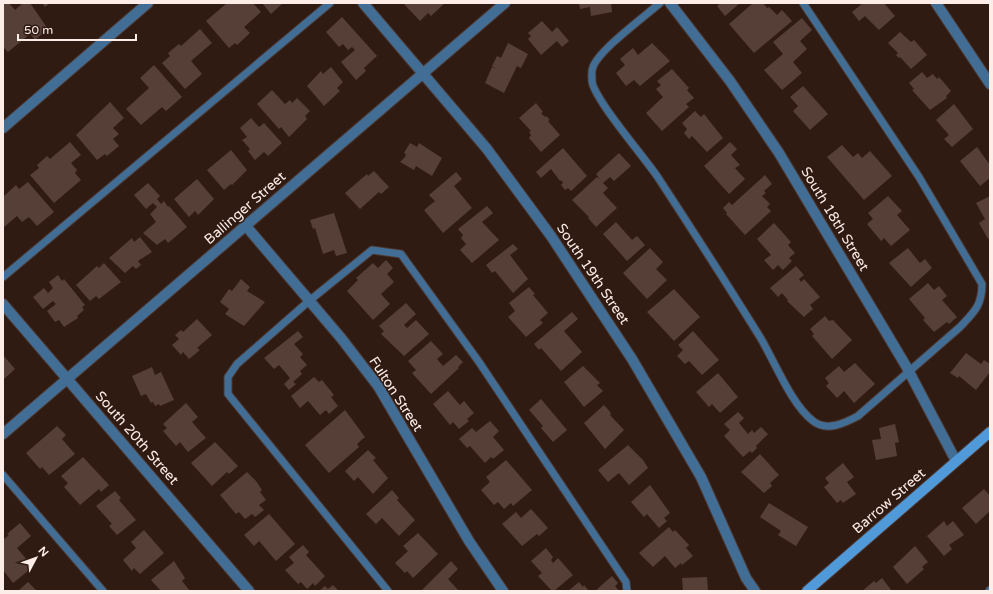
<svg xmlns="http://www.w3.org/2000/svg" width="993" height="594" font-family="'Varela Round',sans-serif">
<rect width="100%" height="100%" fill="#301b13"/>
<!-- building -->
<path fill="#563f36" d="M3 3H9L15 10 23 3H30L48 29 35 40 30 34 8 52 3 47Z
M42 3H50L45 7Z
M227 3H253L261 12 244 27 250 33 237 45 235 43 229 48 206 21Z
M262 3H283L271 14Z
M403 3H445L431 16 428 13 420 21Z
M579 3H611L612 12 591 16 590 7 580 9Z
M717 3H740L725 16 717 6 719 5Z
M753 3H763L767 8 769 7 777 15 782 10 792 21 754 53 729 24Z
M863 3H884L895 16 879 30 865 16 859 21 852 12Z
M342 17 377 56 364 68 366 71 356 80 341 62 355 50 352 47 348 50 343 44 339 47 326 32Z
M802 18 812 30 800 41 807 49 793 62 802 73 782 90 764 70 783 54 773 42Z
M542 21 552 32 557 27 569 41 562 47 557 41 541 55 528 39 531 36 528 33Z
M200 29 212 43 191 61 202 74 185 89 162 63 170 56 168 53 179 44 181 46Z
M900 32 911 42 914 40 927 55 911 69 900 57 899 58 896 55 898 53 888 43Z
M508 43 528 54 521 68 517 66 504 93 485 83 492 67 496 69 492 66 497 56 501 58Z
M652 43 670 61 640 86 634 80 626 86 616 73 625 65 620 59 633 48 638 55Z
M154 65 182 97 166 111 162 107 141 125 126 109 149 88 140 78Z
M331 67 343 82 337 88 340 91 324 106 307 86 321 71 323 74Z
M672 69 689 88 687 90 694 98 686 104 689 107 662 131 646 113 663 97 656 89 661 85 657 81Z
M922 72 927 78 933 74 937 79 939 77 951 91 946 96 947 98 930 110 912 90 914 89 909 83Z
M803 86 828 114 810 130 793 111 798 106 790 97Z
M272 90 285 104 290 100 292 103 297 98 310 111 305 116 307 119 289 137 281 127 279 129 257 104Z
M110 102 124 118 113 128 119 134 113 139 119 146 107 156 105 154 97 160 76 135Z
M536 103 543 112 541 113 545 117 546 116 550 120 548 121 560 135 541 152 529 138 531 135 529 132 531 131 519 118Z
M954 104 973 129 952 147 944 139 949 135 936 120Z
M695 111 701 117 704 114 723 138 707 152 692 136 689 139 684 133 687 129 682 123Z
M251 118 259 127 264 123 282 143 268 156 264 152 255 160 248 151 250 149 242 140 247 137 240 128Z
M70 142 81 155 71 163 77 170 75 173 81 180 54 203 30 175 39 168 37 165 47 156 50 159Z
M730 142 737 149 731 155 740 165 735 168 745 179 729 194 704 166Z
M410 143 417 147 419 143 442 158 432 176 416 166 414 170 400 162 405 157 406 154 404 153Z
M842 145 853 157 858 153 862 158 870 151 892 176 864 200 827 157Z
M977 147 990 165V178L980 186 960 161Z
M563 148 587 176 571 191 568 188 565 190 561 185 563 183 561 180 560 181 551 169 541 178 536 172Z
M231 150 247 170 232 185 231 184 224 190 207 170Z
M619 153 631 166 614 181 610 177 603 183 608 188 603 193 617 208 596 227 588 218 589 217 572 200 597 177 600 179 596 174Z
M374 171 389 187 381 194 379 192 360 209 345 193 367 174 368 176Z
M456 172 462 179 454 186 472 208 443 233 424 210 435 201 429 195Z
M765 175 772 184 764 191 766 193 762 196 770 204 767 207 771 211 745 235 726 214 727 213 723 208 729 202 732 205Z
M197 179 214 199 198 215 195 211 189 217 174 199Z
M28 182 54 212 37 226 29 217 22 222 17 216 3 228V197L16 185 19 189Z
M148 183 160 196 157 199 161 204 164 201 168 207 169 206 187 227 168 243 165 239 157 245 143 233 156 222 150 214 157 207 153 203 146 209 134 195Z
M888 196 902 211 897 215 910 230 891 246 884 238 881 241 867 224 873 219 868 213Z
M990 196V237L988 239 979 223 985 219 976 203Z
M487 206 493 213 482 222 499 240 472 263 460 250 466 244 461 238 463 235 458 229Z
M334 213 347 253 336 256 334 250 323 254 315 228 313 229 310 220Z
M616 222 632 240 637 236 645 245 627 261 603 234Z
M774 223 791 242 788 245 795 253 789 258 792 261 783 270 778 265 773 270 764 260 771 255 757 239Z
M140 237 152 252 138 261 141 265 136 269 133 266 125 273 109 258 132 238 134 242Z
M513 244 518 249 510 255 528 279 513 293 495 271 492 273 486 265Z
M650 248 663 262 656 269 667 280 647 299 623 273Z
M908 248 920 263 925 259 932 268 911 287 889 263Z
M386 260 393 268 387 274 394 282 381 294 390 304 373 320 347 291 358 280 356 278 373 263 378 268Z
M104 263 121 282 99 299 96 296 90 301 76 285 97 266 99 268Z
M796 266 804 275 799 279 801 282 804 279 820 297 810 305 813 309 804 317 787 301 788 300 782 293 778 297 770 288Z
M58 275 62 281 64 279 85 305 82 307 84 310 77 316 78 318 64 327 59 320 55 322 47 311 56 304 53 301 43 309 33 297 44 288 48 293 53 288 49 282Z
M241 279 250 287 247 291 265 302 244 326 225 314 229 309 220 302 229 289 232 291Z
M928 283 934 290 939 286 947 296 942 300 957 317 949 324 947 322 934 332 923 320 925 318 909 299Z
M529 287 535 294 533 295 548 313 540 320 543 323 526 337 508 317 515 311 509 303Z
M674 289 700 317 674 341 647 312Z
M406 303 416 314 404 325 407 328 416 320 429 334 404 356 381 334 384 331 379 326Z
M572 312 578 319 564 331 582 352 561 371 541 348 539 350 534 344Z
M825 316 829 321 833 320 852 340 832 359 812 336 814 334 810 329Z
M197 319 212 335 197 348 200 350 189 359 183 352 181 355 172 345 179 339 175 335 181 330 183 332Z
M298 331 303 337 294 344 303 354 300 357 307 365 300 371 302 374 293 382 296 384 289 390 284 384 290 378 279 365 274 369 264 358Z
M693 331 719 360 702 375 689 361 685 364 677 356 683 350 678 345Z
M431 341 443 354 437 359 443 366 456 355 463 362 458 367 459 368 431 394 412 373 416 370 408 361Z
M966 353 981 364 984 360 990 364V372L976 390 959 376 958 378 950 373Z
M3 355 15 369 3 380Z
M855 363 875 384 854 403 844 391 837 398 826 386 829 383 825 378 839 366 844 372Z
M583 366 600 383 597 385 603 391 584 407 564 382Z
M152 367 155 375 161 372 174 400 160 406 159 404 155 406 153 402 151 403 146 394 141 396 132 376Z
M718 373 738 397 720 413 712 404 709 407 696 392Z
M314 377 319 382 322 380 334 395 331 397 338 406 329 414 326 410 320 415 308 401 300 408 291 396Z
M448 391 460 405 464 401 474 413 467 419 469 421 459 429 453 422 450 425 433 404Z
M541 399 567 430 553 442 541 428 543 426 529 410Z
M186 403 198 417 192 422 206 438 188 452 180 442 176 446 163 431 167 428 163 424Z
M604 405 611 413 610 415 624 430 605 449 584 423Z
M345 410 365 437 357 444 359 447 329 473 305 445Z
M738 412 744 418 739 423 748 434 752 430 754 433 761 427 768 434 756 446 757 448 752 453 750 451 743 457 724 436 730 430 724 424Z
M490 421 499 431 493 437 504 450 493 459 491 457 485 463 470 446 467 448 459 439 472 428 476 432Z
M895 424 899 442 895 443 897 456 876 460 872 440 881 439 879 428Z
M57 426 66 435 62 439 75 454 49 475 42 467 40 469 26 453Z
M215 442 238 466 229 474 227 472 212 486 191 463Z
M628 445 643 460 648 468 629 485 619 473 608 482 598 470Z
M368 450 376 458 373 460 388 478 373 494 358 477 354 481 345 471Z
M760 454 779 475 770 483 772 486 764 493 741 472Z
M83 457 109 485 101 492 99 489 80 505 64 487 68 483 61 476Z
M506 460 532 490 513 506 511 503 504 509 498 502 494 505 481 490 490 482 486 477Z
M843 463 854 477 847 482 856 494 843 503 841 500 837 503 824 487 829 483 825 478Z
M247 472 256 481 262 490 260 492 266 500 259 505 264 510 255 517 252 514 245 519 239 512 236 514 220 495Z
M650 485 670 513 664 518 667 521 659 528 647 514 644 517 631 502Z
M984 489 990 496V511L976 524 962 508Z
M392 490 399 498 397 500 415 520 399 536 382 518 376 524 366 514Z
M115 491 121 498 119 500 136 520 117 535 109 526 112 524 96 506Z
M769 503 808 527 796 546 778 535 781 531 760 517Z
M531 509 548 528 539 536 537 534 522 546 502 524 516 512 521 518Z
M269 514 295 544 276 561 259 541 254 546 244 535Z
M944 521 947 526 953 521 964 535 949 545 952 549 944 556 927 536Z
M20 523 31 536 17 548 33 567 13 583 3 570V540L9 535 7 534Z
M669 527 673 532 675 530 689 545 686 548 693 556 682 565 681 563 675 568 665 556 653 567 639 553Z
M144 530 164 553 140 574 134 568 132 571 123 560 136 548 131 542Z
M418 533 438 554 413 578 407 571 405 573 395 563 408 551 403 546Z
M303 545 309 552 306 555 325 576 315 586 313 583 307 589 301 582 298 584 285 570 294 563 289 557Z
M915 546 928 562 922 567 924 569 907 584 893 567Z
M546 548 553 557 551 560 553 563 558 558 573 575 554 591H552L538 576 542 573 531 561Z
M174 561 185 578 182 581 190 591H161L151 580Z
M451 561 458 569 448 579 459 591H421Z
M612 576 618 583 615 586 619 591H595Z
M707 577 708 591H683L682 578Z
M882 578 892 591H862L874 581 876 583Z
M28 582 37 591H18Z
M579 582 583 587 584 585 589 591H568Z
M333 585 339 591H319L325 586 328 589Z"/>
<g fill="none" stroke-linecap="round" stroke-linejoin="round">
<defs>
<path id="service" d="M660 3C644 17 599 50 593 67 591 71 592 76 592 80 591 96 647 160 659 179 693 231 727 284 760 337 775 362 791 404 813 421 827 432 845 423 858 416L960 327C974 312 982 306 982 284L919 177 803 3
M3 277 330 3
M3 475 103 591
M388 591 228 394V377L237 364 309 301 372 250 401 254 479 362 626 582 627 591
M989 591 990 590"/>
<path id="minor" d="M363 3 487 149 551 236 632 359 701 477 746 578 755 591
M670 3 730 81 779 153 906 366 956 461
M936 3 990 84
M246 226 341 338 378 386 469 541 503 591
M3 434 505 3"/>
<path id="tertiary" d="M3 128 148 3
M3 304 249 591"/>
<path id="secondary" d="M807 591 990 432"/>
</defs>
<!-- service casing -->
<use href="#service" stroke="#4d3831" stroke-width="9"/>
<!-- minor casing -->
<use href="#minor" stroke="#4d3831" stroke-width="12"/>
<!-- tertiary casing -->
<use href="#tertiary" stroke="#4d3831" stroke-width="12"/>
<!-- secondary casing -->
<use href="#secondary" stroke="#4d3831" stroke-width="12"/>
<!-- service -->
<use href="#service" stroke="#426e96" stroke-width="7"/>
<!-- minor -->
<use href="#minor" stroke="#426e96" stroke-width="10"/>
<!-- tertiary -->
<use href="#tertiary" stroke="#426e96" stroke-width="10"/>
<!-- secondary -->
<use href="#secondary" stroke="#509ada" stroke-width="10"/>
</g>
<g text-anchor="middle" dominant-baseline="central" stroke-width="3" stroke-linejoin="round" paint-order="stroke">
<!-- street labels -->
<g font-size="14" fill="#fcede8" stroke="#301b13">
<text transform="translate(245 208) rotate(-41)">Ballinger Street</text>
<text transform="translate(835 219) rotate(59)">South 18th Street</text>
<text transform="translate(593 274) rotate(56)">South 19th Street</text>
<text transform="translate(396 394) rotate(57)">Fulton Street</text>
<text transform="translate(137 438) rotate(49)">South 20th Street</text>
<text transform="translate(889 501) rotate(-41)">Barrow Street</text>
</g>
</g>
<!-- border -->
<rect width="993" height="594" fill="none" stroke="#fcede8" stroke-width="8"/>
<!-- north arrow -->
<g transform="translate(36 558) rotate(49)" stroke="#301b13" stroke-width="3" paint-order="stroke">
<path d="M0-3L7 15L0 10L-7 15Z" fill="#fcede8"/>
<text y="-6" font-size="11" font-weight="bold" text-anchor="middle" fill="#fcede8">N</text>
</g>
<!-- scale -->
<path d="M18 34v6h118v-6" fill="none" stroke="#fcede8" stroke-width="2"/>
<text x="24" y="34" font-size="12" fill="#fcede8" stroke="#301b13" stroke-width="3" paint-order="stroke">50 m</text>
</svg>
